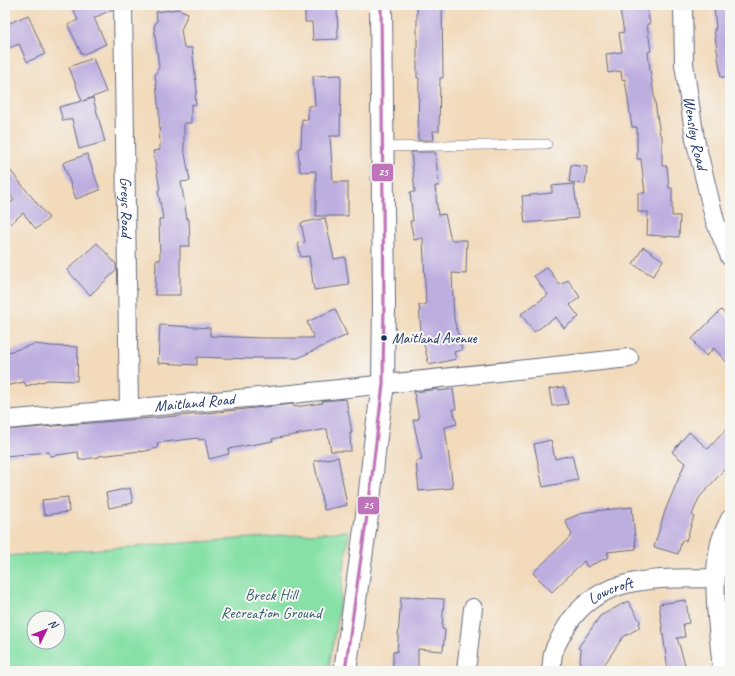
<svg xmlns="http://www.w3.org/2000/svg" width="735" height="676" font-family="Caveat,sans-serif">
<rect width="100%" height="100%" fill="#f6f6f2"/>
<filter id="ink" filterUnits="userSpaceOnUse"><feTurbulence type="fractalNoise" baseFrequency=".025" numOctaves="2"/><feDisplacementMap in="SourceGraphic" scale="8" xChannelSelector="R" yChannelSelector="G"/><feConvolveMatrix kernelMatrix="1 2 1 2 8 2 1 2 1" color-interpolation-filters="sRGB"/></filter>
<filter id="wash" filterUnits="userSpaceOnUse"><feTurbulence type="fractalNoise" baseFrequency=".012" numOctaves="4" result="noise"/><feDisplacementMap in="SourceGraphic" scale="16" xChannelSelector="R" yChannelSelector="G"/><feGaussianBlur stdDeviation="0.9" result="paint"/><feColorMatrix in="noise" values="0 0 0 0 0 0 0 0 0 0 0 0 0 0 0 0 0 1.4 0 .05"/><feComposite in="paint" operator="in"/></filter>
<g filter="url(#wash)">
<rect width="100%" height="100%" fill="#f2dabb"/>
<!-- green -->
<path fill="#87e1a7" stroke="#518882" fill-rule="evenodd" d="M349 531 338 616 328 671H5V556ZM34 618H58V642H34Z"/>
<g id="blocks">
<!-- building -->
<path fill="#bdaee0" d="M71 5H113V9L94 18 106 44 82 55 68 25 78 20Z
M305 5H337L338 39 313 40 312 22H305Z
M417 5H442L443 78H440L439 131H433L434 140H418L419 78H417Z
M619 5H646L650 24H647L651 51 648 52 650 69 660 135H662V166H667L669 188H672V216H680L679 237 647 235 648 212H638V193H645L641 159H637V127H632L625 79 622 80 621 71 608 73 606 54 622 52 619 33 624 32Z
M714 5H730V77H721L714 29H716Z
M178 9 188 13 181 30 184 48H192L197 91 195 96 196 104 191 105V123H184V148L190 181 181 182 187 219H189L190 246H180V295H155L156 260H160L159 219H163L158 190 160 189 153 151 160 150 159 111 155 75 159 67 154 27 157 20 156 12Z
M28 15 45 54 27 62 19 44 5 50V25Z
M93 58 106 92 83 101 93 98 105 142 79 149 72 119 63 121 59 107 82 101 69 67Z
M341 75 340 136H330L333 182H348V216H316V171L300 172 298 148H301L302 119 308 120V106H315L313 76Z
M411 152H435L439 186H435L438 215 445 214 451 240H467L466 274 452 273 454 319 462 350 454 352 456 359 429 365 421 332 419 305H426L423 238 414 240 410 221H413L410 192H415Z
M87 154 100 190 76 199 63 163Z
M5 164 49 218 36 229 23 213 5 228V207L14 200 5 189Z
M571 165 587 167 585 184 569 182Z
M574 184 578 218 525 223 522 196 552 193V186Z
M325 218 334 259 345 257 349 285 314 290 309 256 301 257 298 243 305 242 301 223Z
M97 243 116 264V271L90 295 67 270Z
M643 247 663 260 653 276 633 264Z
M547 267 560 285 568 280 580 297 570 305 579 317 564 328 556 317 534 332 521 314 548 295 534 276Z
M335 309 347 335 298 358H252V359L197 357V365L158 363 160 325 210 328V336L262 338H314L307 322Z
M721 310 730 319V366L714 348 706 356 695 344 696 343 692 339Z
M35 344 50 346 78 347 77 381 48 380 26 386 24 382 5 386V353Z
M564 387 568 404 552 406 549 389Z
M439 389V391L453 389 456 409H453L457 424 445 427 453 488 419 491 416 461 422 460 413 420 419 419 414 392Z
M346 399 352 433H350L351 451H331L327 429 272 439 273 441 228 449 229 454 209 459 205 439 199 440 198 438 157 443 158 448 141 452V451L99 456V457L79 460 78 452 50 456 49 452 5 456V430L189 415 293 404 294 407 323 403 322 401Z
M730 425V463L699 498 692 515 694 516 686 541 682 540 678 554 654 547 665 511 685 463 672 452 689 432 708 449Z
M551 440 555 459 572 455 578 480 543 487 534 444Z
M338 457 347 505 324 510 314 461Z
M130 488 133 503 109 508 106 493Z
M68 497 69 512 44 515 42 500Z
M632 507 636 549 607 552 609 557 587 567 584 561 552 592 533 573 572 535 565 520 585 512Z
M401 597 444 599 442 629 445 630 443 651 418 649V671H393V652H397Z
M686 600 689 623 683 624 685 637 677 638 687 671H668L659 604Z
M628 601 640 621 639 628 623 637 600 671H579L581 650 578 648 600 616Z"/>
</g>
</g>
<g filter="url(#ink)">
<use href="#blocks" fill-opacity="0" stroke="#666b7f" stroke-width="1"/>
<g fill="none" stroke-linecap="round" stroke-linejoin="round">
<defs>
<path id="service" d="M382 147 547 144"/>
<g id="minor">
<path id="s1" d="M123 5 129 408"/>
<path id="s2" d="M683 5 684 64 695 139 715 221 730 257"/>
<path id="s3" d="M5 420 292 394 629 358"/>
<path d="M466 671 473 608"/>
<path id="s4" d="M551 671C552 665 552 659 553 653 556 644 562 634 567 626 599 573 662 579 716 578"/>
<path d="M722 671C719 631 711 588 719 548 720 538 726 528 730 519"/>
</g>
<path id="tertiary" d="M345 671 369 501 375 444 383 384 384 303 381 5"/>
</defs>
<!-- service casing -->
<use href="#service" stroke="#666b7f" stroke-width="10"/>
<!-- minor casing -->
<use href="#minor" stroke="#666b7f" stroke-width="20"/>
<!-- tertiary casing -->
<use href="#tertiary" stroke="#666b7f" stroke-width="24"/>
<!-- service -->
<use href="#service" stroke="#fff" stroke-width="9"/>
<!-- minor -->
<use href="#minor" stroke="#fff" stroke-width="18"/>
<!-- tertiary -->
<use href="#tertiary" stroke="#fff" stroke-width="22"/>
<defs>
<path id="bus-1" d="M345 671 369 501 383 384 384 303 381 5"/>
</defs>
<!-- bus-1 casing -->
<use href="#bus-1" stroke="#f6f6f2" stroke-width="6"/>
<!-- bus-1 -->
<use href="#bus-1" stroke="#bf73b8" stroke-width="3"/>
</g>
</g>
<!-- markers -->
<circle fill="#1b2f5e" stroke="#f6f6f2" stroke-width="1.5" cx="384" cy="338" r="3.5"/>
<g text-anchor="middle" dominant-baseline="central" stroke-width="4" stroke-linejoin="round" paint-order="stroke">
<!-- bus labels -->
<g font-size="15" fill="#1b2f5e" stroke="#f6f6f2" text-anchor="start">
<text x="392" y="338">Maitland Avenue</text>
</g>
<!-- street labels -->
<g font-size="16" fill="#1b2f5e" stroke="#f6f6f2">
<text stroke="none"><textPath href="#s2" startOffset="129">Wensley Road</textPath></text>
<text stroke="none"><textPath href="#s1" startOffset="202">Greys Road</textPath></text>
<text stroke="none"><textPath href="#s3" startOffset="190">Maitland Road</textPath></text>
<text stroke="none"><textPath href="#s4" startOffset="106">Lowcroft</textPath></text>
</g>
<!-- park labels -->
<g font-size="16" fill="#365c70" stroke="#f6f6f2">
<text x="271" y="595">Breck Hill<tspan x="271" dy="18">Recreation Ground</tspan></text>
</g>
</g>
<g stroke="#f6f6f2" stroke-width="1.5">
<rect x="371" y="163" width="23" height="19" rx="4" fill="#bf73b8"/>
<rect x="357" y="496" width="23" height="19" rx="4" fill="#bf73b8"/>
</g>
<g font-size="11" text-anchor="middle" font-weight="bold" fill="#fff">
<text x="383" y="176">25</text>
<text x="368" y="509">25</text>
</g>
<!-- margin -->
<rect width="735" height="676" fill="none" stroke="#f6f6f2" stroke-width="20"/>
<!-- north arrow -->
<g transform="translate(46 630) rotate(47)"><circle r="19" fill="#f6f6f2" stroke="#9ea6b7"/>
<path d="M0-3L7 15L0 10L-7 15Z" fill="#b5179e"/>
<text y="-6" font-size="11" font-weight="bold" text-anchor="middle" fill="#1b2f5e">N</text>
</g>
</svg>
